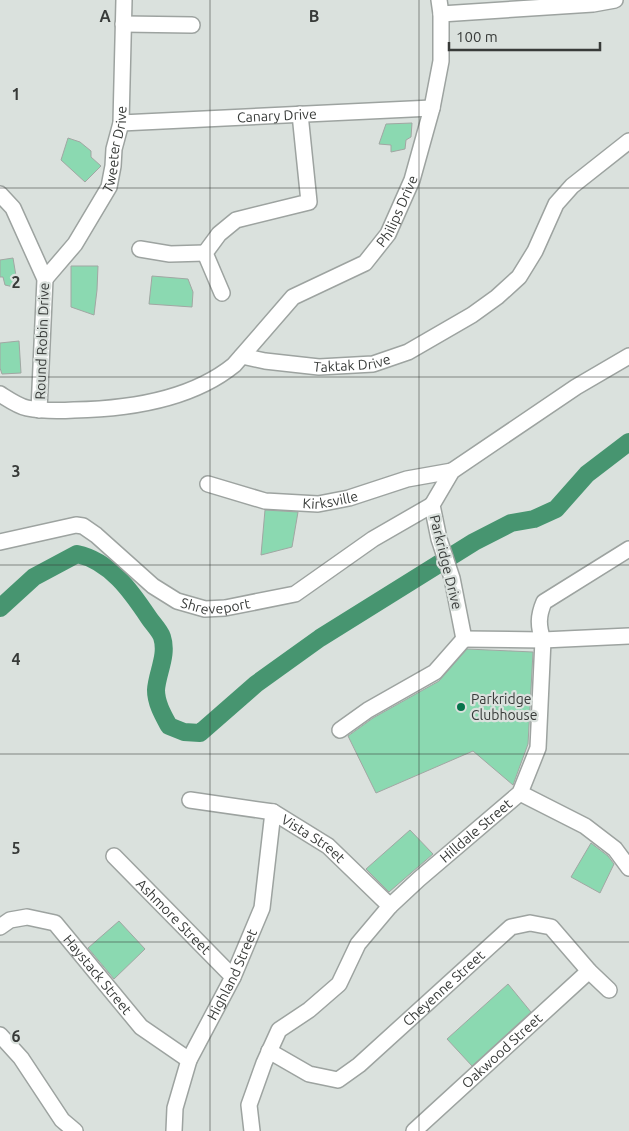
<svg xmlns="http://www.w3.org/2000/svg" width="629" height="1131" font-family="Ubuntu,sans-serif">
<rect width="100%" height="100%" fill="#dae1dd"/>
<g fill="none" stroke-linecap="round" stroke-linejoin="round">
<!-- river -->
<path stroke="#479570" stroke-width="18" d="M0 608 34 577 77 554C110 561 131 591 149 618 153 624 160 631 162 637 168 655 157 673 156 690 156 703 163 715 169 726L184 732 200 733 256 684 320 638 474 542 511 523 534 519 556 509 587 474 629 442"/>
</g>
<!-- building -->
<path fill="#8bd9b1" stroke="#a1a7a3" d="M412 123 411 137 406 140 405 149 391 152V145L379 144 386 124Z
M68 138 80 142 91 151V157L101 166 85 182 61 160Z
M13 258 18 288 5 285 3 277H0V260Z
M71 266H98L97 290 94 315 71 307Z
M152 276 188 279 193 292 192 307 149 304Z
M19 341 21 373 2 374 0 368V343Z
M265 510 298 512 292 547 261 555Z
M467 649 533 652 528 744 513 785 473 751 376 793 348 736 373 718 439 681Z
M410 830 433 854 389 892 366 869Z
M591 843 608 856 614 864 600 893 571 877Z
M119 921 145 949 114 979 88 948Z
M508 984 531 1012 472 1066 447 1039Z"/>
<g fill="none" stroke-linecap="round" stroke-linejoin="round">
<defs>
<g id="minor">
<path d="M441 14 593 4 615 0"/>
<path d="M123 24 192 25"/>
<path id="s1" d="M121 123 432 108"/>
<path d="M0 194 13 208 45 279 39 410"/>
<path d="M140 249 170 254 205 253"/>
<path id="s2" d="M45 279 75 244 109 187 113 166 114 149 121 123 124 0"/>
<path d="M222 293 205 253 219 234 236 220 309 202 300 114"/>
<path id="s3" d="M242 356 265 361 319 367 373 364 408 352 472 315 497 297 519 277 535 251 556 204 572 186 629 141"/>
<path id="s4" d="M0 394C8 399 18 406 27 408 42 411 58 411 74 410 127 409 191 400 234 365L293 297 365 263 388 234 412 180 432 108 441 61V14L439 0"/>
<path id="s5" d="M208 484 265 501 318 504 349 498 407 479 452 471"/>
<path id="s6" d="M0 542 76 525 83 526 96 535 153 586 177 601 205 609 225 608 295 594 373 539 432 505"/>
<path d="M464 639 452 578 439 539 432 505 452 471 576 387 629 356"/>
<path d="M464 639 543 640 629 636"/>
<path d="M340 730 368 710 435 672 464 639"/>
<path d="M520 793 585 826 615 849 629 868"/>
<path id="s7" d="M190 800 273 812 328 846 390 906"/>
<path id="s8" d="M114 856 233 977"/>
<path id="s9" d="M0 927 10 920 27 917 55 923 141 1027 189 1060"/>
<path d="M0 1035 21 1058 62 1120 75 1131"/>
<path id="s10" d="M269 1051 309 1074 338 1080 359 1065 511 927 530 923 551 927 589 971 609 990"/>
<path id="s11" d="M174 1131 175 1108 189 1060 233 977 262 908 273 812"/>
<path id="s12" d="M252 1131 249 1105 264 1063 279 1030 309 1010 339 984 358 944 390 906 419 879 520 793 538 748 543 640C538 626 538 616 544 602L629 549"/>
<path id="s13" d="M414 1131 589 971"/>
</g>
</defs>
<!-- minor casing -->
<use href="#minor" stroke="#9da3a0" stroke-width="18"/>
<!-- minor -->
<use href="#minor" stroke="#fff" stroke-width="15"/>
</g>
<!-- grid -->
<path fill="none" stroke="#383b39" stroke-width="1" stroke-opacity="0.55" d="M210 0V1131M419 0V1131M0 188H629M0 377H629M0 565H629M0 754H629M0 942H629"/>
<!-- markers -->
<circle fill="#07734c" stroke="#dae1dd" stroke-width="2" cx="461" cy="707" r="5"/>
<g text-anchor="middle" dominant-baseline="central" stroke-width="4.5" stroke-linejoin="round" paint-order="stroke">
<!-- street labels -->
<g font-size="14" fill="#383b39" stroke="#dae1dd">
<text stroke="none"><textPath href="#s1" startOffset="156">Canary Drive</textPath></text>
<text stroke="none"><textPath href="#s2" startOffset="151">Tweeter Drive</textPath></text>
<text stroke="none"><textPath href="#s4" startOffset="478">Philips Drive</textPath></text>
<text transform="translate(42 341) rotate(-88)">Round Robin Drive</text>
<text stroke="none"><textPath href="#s3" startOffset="111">Taktak Drive</textPath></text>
<text stroke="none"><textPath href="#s5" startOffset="125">Kirksville</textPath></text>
<text transform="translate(446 562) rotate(76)">Parkridge Drive</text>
<text stroke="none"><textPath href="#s6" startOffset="245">Shreveport</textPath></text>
<text stroke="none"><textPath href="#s12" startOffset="391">Hilldale Street</textPath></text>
<text stroke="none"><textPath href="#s7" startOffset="132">Vista Street</textPath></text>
<text stroke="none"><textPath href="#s8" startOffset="85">Ashmore Street</textPath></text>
<text stroke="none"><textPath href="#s11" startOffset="169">Highland Street</textPath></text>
<text stroke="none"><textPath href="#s9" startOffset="125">Haystack Street</textPath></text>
<text stroke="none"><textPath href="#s10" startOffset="216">Cheyenne Street</textPath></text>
<text stroke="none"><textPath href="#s13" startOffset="119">Oakwood Street</textPath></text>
</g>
<!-- poi labels -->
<g font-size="14" fill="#383b39" stroke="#dae1dd" text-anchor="start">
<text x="471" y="699">Parkridge<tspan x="471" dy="16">Clubhouse</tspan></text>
</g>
</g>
<g font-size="16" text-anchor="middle" font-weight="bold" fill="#383b39" stroke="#dae1dd" stroke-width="4.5" stroke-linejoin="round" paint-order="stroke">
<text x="105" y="22">A</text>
<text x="314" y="22">B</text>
<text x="16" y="100">1</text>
<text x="16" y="288">2</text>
<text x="16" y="477">3</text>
<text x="16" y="665">4</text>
<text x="16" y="854">5</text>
<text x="16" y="1042">6</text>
</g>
<!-- scale -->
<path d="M449 42v8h151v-8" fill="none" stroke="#383b39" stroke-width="2.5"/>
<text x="456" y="42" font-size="15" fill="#383b39" stroke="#dae1dd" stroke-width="4" paint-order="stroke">100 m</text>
</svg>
